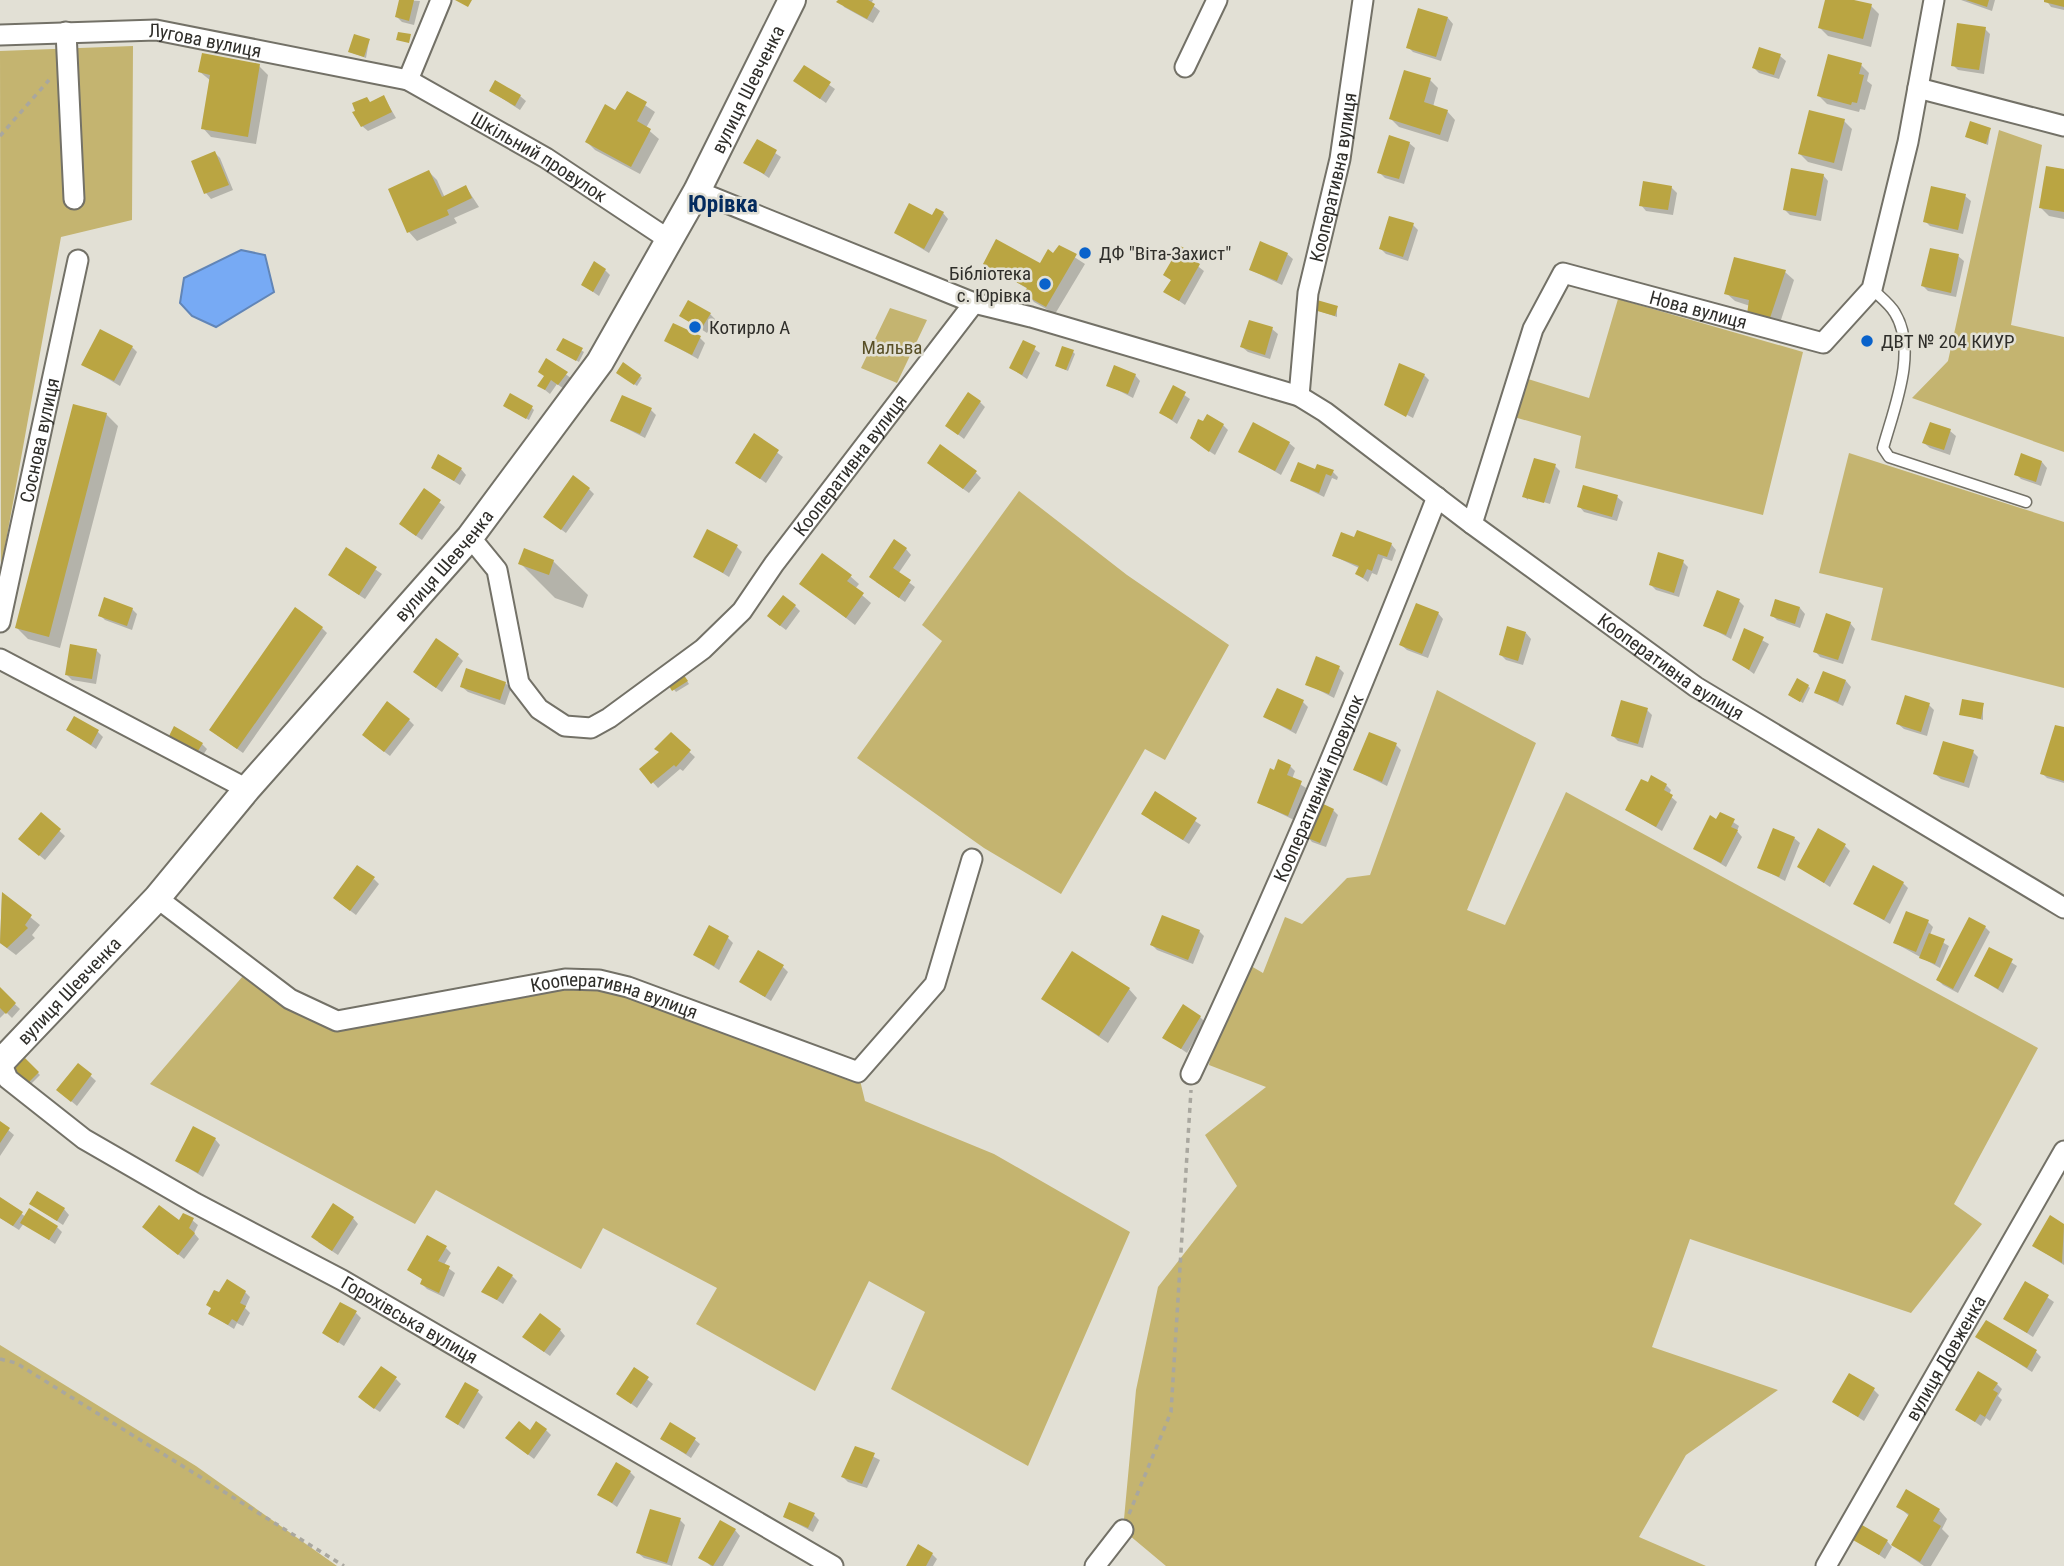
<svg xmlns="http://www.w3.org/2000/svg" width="2064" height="1566" font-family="'Roboto Condensed',sans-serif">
<rect width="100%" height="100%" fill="#e2e0d5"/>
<!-- green -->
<path fill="#c4b470" d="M133 46 132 220 61 237 1 569 0 51Z
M1999 130 2042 145 2011 325 2064 337V452L1912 398 1948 361Z
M1618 299 1803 352 1763 515 1575 468 1581 436 1514 417 1528 379 1589 398Z
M890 308 927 320 897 383 861 368Z
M1849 453 2064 522V688L1871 640 1883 588 1819 573Z
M1019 491 1127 575 1229 645 1165 760 1145 749 1061 894 984 848 857 758 942 641 922 625Z
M1437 690 1536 743 1467 910 1505 925 1566 792 2038 1048 1954 1204 1982 1224 1911 1313 1690 1239 1652 1347 1778 1390 1686 1455 1639 1537 1706 1566H1166L1123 1530 1136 1390 1158 1287 1237 1186 1205 1135 1266 1087 1209 1065 1213 1043 1251 966 1263 973 1285 917 1302 924 1347 878 1370 875Z
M249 969 337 1021 599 980 858 1072 865 1101 994 1154 1130 1232 1028 1466 891 1389 925 1312 869 1281 815 1391 696 1324 717 1288 603 1228 581 1269 436 1190 415 1224 150 1084Z
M0 1345 196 1466 337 1566H0Z"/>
<!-- water -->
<path fill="#77aaf4" stroke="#6185b7" stroke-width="2" d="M241 250 265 255 274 292 216 327 192 316 180 303 184 278Z"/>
<!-- shadow -->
<path fill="#0003" d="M401 0 420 1 414 25 402 22 397 17Z
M840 0H873L871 4 880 11 873 23 844 7Z
M1827 0H1847L1871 6 1879 14 1871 47 1828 36 1820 28Z
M1961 0H1995L1992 11Z
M2046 0H2064V10L2051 7Z
M1448 18 1453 24 1441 61 1413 52 1408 47Z
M1985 29 1990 34 1984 74 1958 70 1953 65Z
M369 41 366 58 350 52Z
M1780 56 1786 61 1779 79 1759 73 1754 68Z
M1861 65 1869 73 1867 81 1872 85 1865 110 1860 109 1859 112 1827 104 1819 96Z
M259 66 268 75 256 144 211 137 203 128 211 81 200 72Z
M804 67 835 89 826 103 795 81Z
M1430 80 1438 88 1433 107 1447 111 1455 120 1448 142 1399 127 1391 119Z
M491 91 520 96 526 101 520 110Z
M627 93 655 112 646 128 659 139 640 174 595 150 587 142 615 112Z
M384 97 396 118 368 131 362 126 371 104Z
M1844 121 1852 129 1842 171 1808 162 1800 154Z
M1990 130 1988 145 1967 137Z
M757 141 781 157 769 178 746 162Z
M1409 143 1415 148 1404 184 1385 178 1379 172Z
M215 153 220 158 233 190 211 199 206 193 193 161Z
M2064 171V219L2049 216 2041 208Z
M429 172 437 180 445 198 466 187 479 207 454 218 457 223 417 241 409 232 390 190Z
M1823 175 1828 181 1821 221 1790 215 1785 210Z
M1671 187 1677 193 1673 215 1646 211 1641 205Z
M1965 196 1971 201 1963 234 1930 226 1925 221Z
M943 213 948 219 929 253 896 233Z
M1413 225 1418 230 1408 261 1386 254 1381 249Z
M1059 247 1085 264 1055 314 1034 302 1026 293 1028 289 985 263 1039 265 1054 255Z
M1187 251 1192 257 1190 260 1204 271 1185 305 1166 292 1172 281 1165 275Z
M1287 254 1293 259 1282 285 1251 270Z
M1958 256 1964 261 1956 297 1928 291 1923 286Z
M1736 259 1785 272 1794 280 1779 326 1757 322 1750 306 1735 301 1726 293Z
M605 270 610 275 599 296 583 285Z
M1337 308V317L1316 310Z
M710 314 715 319 707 333 681 316Z
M1272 329 1278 334 1270 359 1248 352 1242 347Z
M700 338 705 343 698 359 666 341Z
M564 340 584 352 579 362 561 352Z
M1024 342 1040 353 1027 379 1011 368Z
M132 347 137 352 120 386 83 364Z
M1073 352 1075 354 1068 371 1059 367Z
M547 360 572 379 564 389 557 384 550 394 540 386 545 377Z
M620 374 640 376 642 378 637 386Z
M1135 375 1140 381 1133 398 1108 385Z
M1424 375 1429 380 1413 418 1390 406Z
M1174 388 1190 399 1177 424 1161 413Z
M980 402 985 407 964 439 947 426Z
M508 408H532L534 410 529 420Z
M651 410 656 415 645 438 612 421Z
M106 414 118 426 60 648 28 639 17 628Z
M1931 424 1950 431 1956 436 1950 455 1930 448 1924 443Z
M1223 425 1228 430 1215 455 1197 443Z
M755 436 783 457 766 483 737 463Z
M1289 443 1295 448 1281 475 1240 451Z
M2042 462 2047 468 2041 486 2021 479 2016 474Z
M1555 466 1560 471 1550 504 1528 497V500L1524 496Z
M433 468 461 469 466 475 460 485Z
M934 468 976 473 981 478 969 493Z
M1316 472H1333L1338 477 1337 480 1332 478 1324 497 1292 481Z
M589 489 594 494 566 533 551 522Z
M424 490 445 507 422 540 406 529Z
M1617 497 1623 502 1617 521 1584 512 1579 506Z
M1355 540 1391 544 1396 550 1392 561 1383 558 1377 575 1372 573 1368 582 1357 574 1359 568 1334 556Z
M737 547 742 552 729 577 695 556Z
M906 549 911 555 898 574 915 587 905 602 876 582Z
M347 550 382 574 365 599 336 580Z
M553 561 588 595 583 608 555 598 520 563Z
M1683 562 1688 567 1679 597 1656 590 1651 585Z
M850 576 859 584 855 589 871 603 855 625 802 584Z
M1739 601 1744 606 1731 639 1705 625Z
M795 606 800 611 786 630 774 621Z
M1800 608 1805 614 1800 628 1777 620 1772 615Z
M132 609 137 614 132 630 105 620 100 615Z
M1438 613 1443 619 1428 658 1407 650 1401 645Z
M1850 623 1855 629 1843 664 1820 657 1815 651Z
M322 628 327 633 243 753 217 735Z
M1745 631 1769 644 1754 674 1734 659Z
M1526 633 1531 639 1523 665 1506 660 1501 655Z
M96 650 101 655 96 684 72 680 66 674Z
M458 656 463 661 442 692 420 677Z
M1339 668 1344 673 1334 698 1307 684Z
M683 675 689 684 676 692 668 682Z
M1846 681 1851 687 1843 706 1816 693Z
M505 683 511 688 505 705 468 692 462 687Z
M1808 686 1810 688 1803 703 1792 697Z
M1303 702 1308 707 1296 734 1265 717Z
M1929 705 1934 710 1927 736 1904 729 1898 724Z
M1983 705V720L1961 714Z
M1647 710 1652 715 1643 748 1618 741 1613 736Z
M409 720 414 725 390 756 369 740Z
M2064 729V783L2047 778 2042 773Z
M68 730 98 732 103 737 96 749Z
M671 735 695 757 683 771 680 769 658 788 641 769 661 753Z
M175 743 202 744 207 749 201 758Z
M1396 745 1401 750 1387 786 1355 770Z
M1973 752 1978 757 1969 788 1941 779 1935 774Z
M1290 766 1295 771 1292 779 1306 788 1294 820 1259 803 1275 772Z
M1648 784 1666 785 1671 790 1669 795 1677 802 1662 831 1627 810Z
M1155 794 1201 825 1189 844 1149 819Z
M1333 810 1338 815 1326 847 1312 842 1307 836Z
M41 814 65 836 45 860 26 844Z
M1721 814 1739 826 1737 831 1742 837 1726 867 1695 848Z
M1794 838 1800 843 1785 881 1759 867Z
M1845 846 1850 851 1830 887 1799 866Z
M374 879 379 884 356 915 340 903Z
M1903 883 1908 888 1890 924 1855 903Z
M2 894 40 925 32 935 35 938 16 955 0 943Z
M1928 922 1933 927 1930 935 1949 946 1940 968 1895 943Z
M1985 927 1990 932 1958 993 1943 985 1938 980Z
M1199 931 1204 936 1193 964 1157 950 1152 945Z
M728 938 733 943 719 970 695 955Z
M1990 949 2017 966 2003 993 1976 976Z
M783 967 788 972 771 1001 741 982Z
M1129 989 1137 998 1108 1043 1043 999Z
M0 990 20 1009 12 1018 6 1012 0 1018Z
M1200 1017 1205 1022 1187 1053 1164 1037Z
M25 1060 40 1075 30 1085 15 1071Z
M79 1065 96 1081 77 1106 64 1095Z
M0 1123 14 1135 0 1156Z
M215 1139 220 1145 203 1177 177 1161Z
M0 1199 26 1217 57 1227 62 1232 55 1244 24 1223 19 1230 0 1218Z
M31 1204 64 1209 69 1215 63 1225Z
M353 1218 358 1224 338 1255 318 1242Z
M2050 1218 2064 1226V1265L2034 1246Z
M192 1220 198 1225 194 1233 199 1239 184 1259 150 1232Z
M446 1248 451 1253 444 1265 455 1273 444 1297 427 1289 422 1284 424 1280 409 1270Z
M512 1276 517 1281 503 1304 484 1292Z
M2026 1283 2054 1302 2033 1337 2005 1319Z
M245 1292 250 1297 245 1308 250 1313 243 1326 237 1323 234 1329 210 1314Z
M356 1313 361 1318 344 1346 324 1333Z
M560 1330 565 1336 550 1356 530 1342Z
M1978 1337 2036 1352 2041 1357 2032 1372Z
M634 1369 653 1384 637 1408 618 1394Z
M396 1379 401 1384 380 1412 365 1402Z
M1997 1384 2002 1389 1998 1396 2002 1400 1990 1421 1986 1418 1981 1426 1957 1410Z
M1874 1390 1879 1395 1864 1421 1834 1402Z
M478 1392 483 1397 464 1429 447 1417Z
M546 1430 551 1435 534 1459 513 1443 530 1432Z
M662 1439H694L700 1444 691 1458Z
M856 1448 880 1460 867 1488 848 1482 843 1477Z
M630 1472 635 1477 617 1507 599 1494Z
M1898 1506 1939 1510 1947 1519 1942 1529 1949 1536 1931 1566H1924L1893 1545 1909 1516Z
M814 1515 819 1520 813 1532 785 1517Z
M680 1520 685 1525 672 1566 644 1558 638 1553Z
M735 1530 740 1536 723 1566H711L700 1557Z
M1856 1539 1887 1541 1892 1547 1885 1559Z
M932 1554 937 1559 933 1566H908Z"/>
<!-- building -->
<path fill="#baa542" d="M399 0H414L409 21 395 17Z
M455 0H472L468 7Z
M838 0H868L875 4 867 19 836 2Z
M1825 0H1854L1872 4 1863 39 1818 28Z
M1966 0H1989L1987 7Z
M2044 0H2064V7L2044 2Z
M1418 8 1448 17 1436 57 1406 48Z
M1957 23 1986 27 1979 70 1951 66Z
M398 32 411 34 409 43 396 40Z
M354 34 370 39 364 57 348 52Z
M1759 47 1781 54 1774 75 1752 68Z
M202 53 260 64 248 137 201 129 210 75 198 72Z
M1828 54 1862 63 1859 74 1864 75 1857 103 1852 102 1851 105 1817 96Z
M804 65 831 82 820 99 793 81Z
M1404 70 1431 78 1424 102 1448 110 1440 135 1389 119Z
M495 80 521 95 515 106 489 91Z
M627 91 647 102 637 121 651 129 631 167 585 142 605 104 615 110Z
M384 95 392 112 361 127 352 112 355 111 352 103 367 97 370 102Z
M1809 110 1845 119 1834 163 1798 154Z
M1970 121 1991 128 1986 144 1965 137Z
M1389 135 1410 142 1399 179 1377 173Z
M757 139 777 150 764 174 743 163Z
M215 151 229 185 204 194 191 161Z
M2046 166 2064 169V212L2039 208Z
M1791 168 1824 174 1816 216 1783 210Z
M429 170 442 197 466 185 472 198 447 210 449 215 407 233 388 189Z
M1643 181 1672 186 1668 210 1639 206Z
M1931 186 1966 194 1958 230 1923 222Z
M909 203 932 215 936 208 944 212 924 249 894 233Z
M1389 216 1414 223 1403 257 1379 249Z
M996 239 1040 263 1048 249 1053 253 1059 245 1077 254 1046 307 1023 294 1027 288 983 264Z
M1260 241 1288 253 1277 281 1249 270Z
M1180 246 1188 250 1185 255 1200 264 1179 301 1163 292 1171 280 1163 275Z
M1930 248 1959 254 1951 293 1921 286Z
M1734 257 1786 270 1770 318 1747 314 1749 300 1724 294Z
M594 261 606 269 593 292 581 285Z
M688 300 711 313 701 329 679 316Z
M1317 300 1338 306 1335 316 1314 310Z
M1249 320 1273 327 1265 355 1240 347Z
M673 323 701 336 692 355 664 341Z
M100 329 133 346 114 381 81 365Z
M563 338 583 348 576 361 556 350Z
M1023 340 1036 346 1022 375 1009 368Z
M1062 346 1074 350 1066 370 1055 366Z
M546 358 568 372 558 385 551 380 545 390 537 386 544 376 538 372Z
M623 362 641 375 634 385 616 373Z
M1399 363 1425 374 1406 417 1384 405Z
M1114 365 1136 374 1128 394 1106 386Z
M1173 385 1186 392 1172 420 1159 413Z
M968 392 981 401 958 435 945 426Z
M510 393 533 406 526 419 503 406Z
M622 395 652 408 640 434 610 421Z
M73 404 107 413 49 637 15 628Z
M1207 414 1224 424 1209 452 1190 438 1198 419 1203 421Z
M1253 422 1290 442 1275 471 1238 452Z
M1930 422 1951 429 1944 450 1922 443Z
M754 433 779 450 760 479 735 463Z
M940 444 977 471 963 489 927 463Z
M2021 453 2042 461 2036 482 2014 475Z
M438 454 462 468 454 481 431 468Z
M1534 458 1556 464 1544 503 1522 497Z
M1298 462 1315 469 1317 464 1334 470 1331 476 1326 474 1319 493 1290 481Z
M573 475 590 488 561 530 543 517Z
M1583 485 1618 495 1612 517 1577 507Z
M424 488 441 500 416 536 399 524Z
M707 529 738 545 723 573 693 557Z
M1357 530 1392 543 1387 557 1378 554 1372 571 1367 569 1363 578 1355 574 1359 566 1332 556 1341 532 1354 537Z
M894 539 907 548 893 568 911 580 899 598 869 577Z
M346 547 377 567 359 595 328 575Z
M524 548 554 560 549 575 518 564Z
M1658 552 1684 560 1674 593 1649 585Z
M822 553 852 575 847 581 864 593 846 618 799 584Z
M1717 590 1740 599 1726 635 1703 626Z
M783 595 796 605 780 626 767 616Z
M104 597 133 608 127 626 98 616Z
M1775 599 1800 607 1795 624 1770 616Z
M1416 603 1439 612 1422 654 1399 645Z
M295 607 323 627 237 749 209 730Z
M1826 613 1851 622 1838 660 1813 652Z
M1507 626 1526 632 1518 661 1499 655Z
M1744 628 1764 637 1749 670 1732 660Z
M436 638 459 654 436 688 413 672Z
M70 644 97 649 92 679 65 675Z
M1316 656 1340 666 1329 694 1305 685Z
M466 668 506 682 500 700 460 687Z
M681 671 688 681 672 691 666 681Z
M1823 671 1846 680 1838 702 1814 693Z
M1797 678 1809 685 1800 702 1788 695Z
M1277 688 1304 700 1291 730 1263 717Z
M1905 695 1930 703 1921 732 1896 724Z
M1962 699 1984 703 1981 719 1959 715Z
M1621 700 1648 708 1638 744 1611 736Z
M387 701 410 719 384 752 362 735Z
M74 716 99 730 91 745 66 730Z
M2055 725 2064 727V781L2040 774Z
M174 726 203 743 196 754 168 738Z
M671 732 691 750 676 767 674 765 651 784 639 769 659 752 654 749Z
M1369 732 1397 743 1382 782 1353 770Z
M1943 741 1974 750 1964 783 1933 774Z
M1278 759 1291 765 1287 775 1302 781 1288 816 1257 803 1270 768 1274 770Z
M1651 775 1667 784 1664 790 1673 795 1656 827 1625 810 1641 779 1648 782Z
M1155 791 1197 818 1183 840 1141 814Z
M1319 802 1334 809 1320 843 1305 837Z
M41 812 61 829 39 856 18 839Z
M1720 812 1735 819 1731 827 1738 830 1721 863 1693 849 1710 815 1716 819Z
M1773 828 1795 837 1779 877 1757 868Z
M1818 828 1846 844 1824 883 1797 867Z
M357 865 375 877 350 911 333 898Z
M1873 865 1904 882 1884 920 1853 904Z
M2 892 32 915 25 925 28 928 7 948 0 943Z
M1906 911 1929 920 1916 952 1893 943Z
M1162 915 1200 930 1188 960 1150 945Z
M1969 917 1986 926 1953 989 1936 980Z
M709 925 729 936 714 966 693 955Z
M1929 933 1945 939 1935 964 1919 958Z
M1989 947 2013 959 1998 989 1974 976Z
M758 950 784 965 765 997 739 982Z
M1072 951 1130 988 1099 1036 1041 999Z
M0 987 16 1003 6 1014 0 1008Z
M1183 1004 1201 1016 1181 1049 1162 1038Z
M25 1058 39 1072 26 1085 12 1071Z
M78 1063 92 1074 71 1102 56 1090Z
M0 1121 10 1128 0 1143Z
M193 1126 216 1138 198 1173 175 1161Z
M37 1191 65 1208 57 1221 29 1204Z
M0 1197 23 1212 13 1226 0 1218Z
M333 1203 354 1217 332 1251 311 1237Z
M159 1205 179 1220 183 1213 194 1218 189 1228 195 1233 178 1255 142 1227Z
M29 1208 58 1226 49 1240 20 1223Z
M2050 1215 2064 1224 2062 1263 2032 1246Z
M427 1235 447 1246 438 1261 450 1266 439 1293 420 1284 422 1279 407 1270Z
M498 1266 513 1275 497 1300 481 1292Z
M227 1279 246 1291 240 1303 246 1306 237 1322 232 1319 228 1325 208 1314 211 1308 206 1305 214 1290 219 1292Z
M2025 1281 2049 1295 2027 1333 2003 1319Z
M340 1302 357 1311 338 1343 322 1333Z
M540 1313 561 1329 544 1352 522 1337Z
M1986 1320 2037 1350 2027 1368 1975 1337Z
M381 1366 397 1377 374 1409 358 1397Z
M634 1367 649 1377 631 1404 616 1394Z
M1978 1371 1998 1383 1993 1390 1998 1393 1985 1417 1980 1414 1975 1422 1955 1410Z
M1849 1373 1875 1388 1858 1417 1832 1402Z
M465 1382 479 1390 458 1425 445 1417Z
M519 1421 530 1430 536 1421 547 1429 528 1455 505 1438Z
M670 1422 696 1438 686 1454 660 1439Z
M855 1446 875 1453 862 1484 841 1477Z
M616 1462 631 1471 612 1503 597 1495Z
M1906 1489 1940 1509 1933 1521 1941 1526 1920 1562 1891 1545 1909 1514 1896 1507Z
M789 1502 815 1513 808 1528 783 1517Z
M650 1509 681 1518 667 1563 636 1553Z
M720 1520 736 1529 713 1566 698 1558Z
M1862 1525 1888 1540 1879 1555 1853 1540Z
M918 1544 933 1553 926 1566H906Z"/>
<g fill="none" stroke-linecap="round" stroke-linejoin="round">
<defs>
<path id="lane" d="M1872 289C1879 296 1890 304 1895 313 1918 351 1894 408 1883 448L1889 457 2026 502"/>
<g id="street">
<path d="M66 32 74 199"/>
<path id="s1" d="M0 35 156 30 408 80 546 158 668 239"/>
<path d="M1185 67 1217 0"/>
<path d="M408 80 441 0"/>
<path d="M1918 88 2064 126"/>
<path id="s2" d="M697 191 974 303 1031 317 1299 396 1325 412 1472 524 1696 687 2064 908"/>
<path id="s3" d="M1299 396 1308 293 1340 159 1363 0"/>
<path id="s4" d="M1472 524 1533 329 1563 273 1823 343 1872 289 1908 142 1934 0"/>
<path id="s5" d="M470 537 497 570 519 683 539 709 565 726 591 728 609 718 703 649 742 611 774 564 974 303"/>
<path id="s6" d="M0 622 78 260"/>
<path d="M0 659 247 789"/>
<path id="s7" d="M157 898 290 999 337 1021 565 979 599 980 628 987 858 1072 935 984 972 859"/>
<path id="s8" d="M0 1060 8 1079 84 1139 195 1203 342 1280 833 1566"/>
<path id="s9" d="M1191 1074C1281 883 1360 694 1437 497"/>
<path d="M1095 1566 1123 1530"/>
<path id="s10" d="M1826 1566 2064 1151"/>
</g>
<g id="secondary">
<path id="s11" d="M0 1063 157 898 247 789 470 537 600 362 697 191 792 0"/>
</g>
</defs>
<!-- lane casing -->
<use href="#lane" stroke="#737167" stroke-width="13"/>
<!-- street casing -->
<use href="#street" stroke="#737167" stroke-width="23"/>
<!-- secondary casing -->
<use href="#secondary" stroke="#737167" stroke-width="30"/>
<!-- path -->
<path stroke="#a9a79f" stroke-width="3.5" stroke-dasharray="5 5" stroke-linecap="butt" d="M0 136 49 80
M0 1359 16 1363 344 1566
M1129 1514 1171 1412 1191 1090"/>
<!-- lane -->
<use href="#lane" stroke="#fff" stroke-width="10"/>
<!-- street -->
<use href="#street" stroke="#fff" stroke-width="19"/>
<!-- secondary -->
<use href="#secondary" stroke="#fff" stroke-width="26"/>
</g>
<!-- markers -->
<g fill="#0962cb" stroke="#e2e0d5" stroke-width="2.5">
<circle cx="1085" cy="253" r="7"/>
<circle cx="1045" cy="284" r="7"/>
<circle cx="695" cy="327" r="7"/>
<circle cx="1867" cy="341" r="7"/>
</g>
<g text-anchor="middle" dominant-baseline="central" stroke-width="5" stroke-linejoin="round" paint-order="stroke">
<!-- street labels -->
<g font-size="19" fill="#2f2e2a" stroke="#e2e0d5">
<text stroke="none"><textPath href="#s1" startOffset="206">Лугова вулиця</textPath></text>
<text stroke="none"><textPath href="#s11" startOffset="1234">вулиця Шевченка</textPath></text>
<text stroke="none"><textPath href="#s1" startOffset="565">Шкільний провулок</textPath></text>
<text stroke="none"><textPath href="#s3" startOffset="222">Кооперативна вулиця</textPath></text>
<text stroke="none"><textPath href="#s4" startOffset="408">Нова вулиця</textPath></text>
<text stroke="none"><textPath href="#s6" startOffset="186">Соснова вулиця</textPath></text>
<text stroke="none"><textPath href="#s5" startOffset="621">Кооперативна вулиця</textPath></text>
<text stroke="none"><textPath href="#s11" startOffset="667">вулиця Шевченка</textPath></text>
<text stroke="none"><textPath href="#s2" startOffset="1097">Кооперативна вулиця</textPath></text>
<text stroke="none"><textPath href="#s9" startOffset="313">Кооперативний провулок</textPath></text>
<text stroke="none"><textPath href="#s11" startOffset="100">вулиця Шевченка</textPath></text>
<text stroke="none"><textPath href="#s7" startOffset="502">Кооперативна вулиця</textPath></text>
<text stroke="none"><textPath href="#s8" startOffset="490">Горохівська вулиця</textPath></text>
<text stroke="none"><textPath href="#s10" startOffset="240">вулиця Довженка</textPath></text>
</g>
<!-- poi labels -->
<g font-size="19" fill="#2f2e2a" stroke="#e2e0d5" text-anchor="start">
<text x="1099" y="253">ДФ "Віта-Захист"</text>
<text x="1031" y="273" text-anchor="end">Бібліотека<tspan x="1031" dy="22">с. Юрівка</tspan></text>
<text x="709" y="327">Котирло А</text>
<text x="1881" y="341">ДВТ № 204 КИУР</text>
</g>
<!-- park labels -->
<g font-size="19" fill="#584f26" stroke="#e2e0d5">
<text x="892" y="347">Мальва</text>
</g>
<!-- quarter labels -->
<g font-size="23" font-weight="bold" fill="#042b5e" stroke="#e2e0d5">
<text x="723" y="204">Юрівка</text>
</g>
</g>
</svg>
